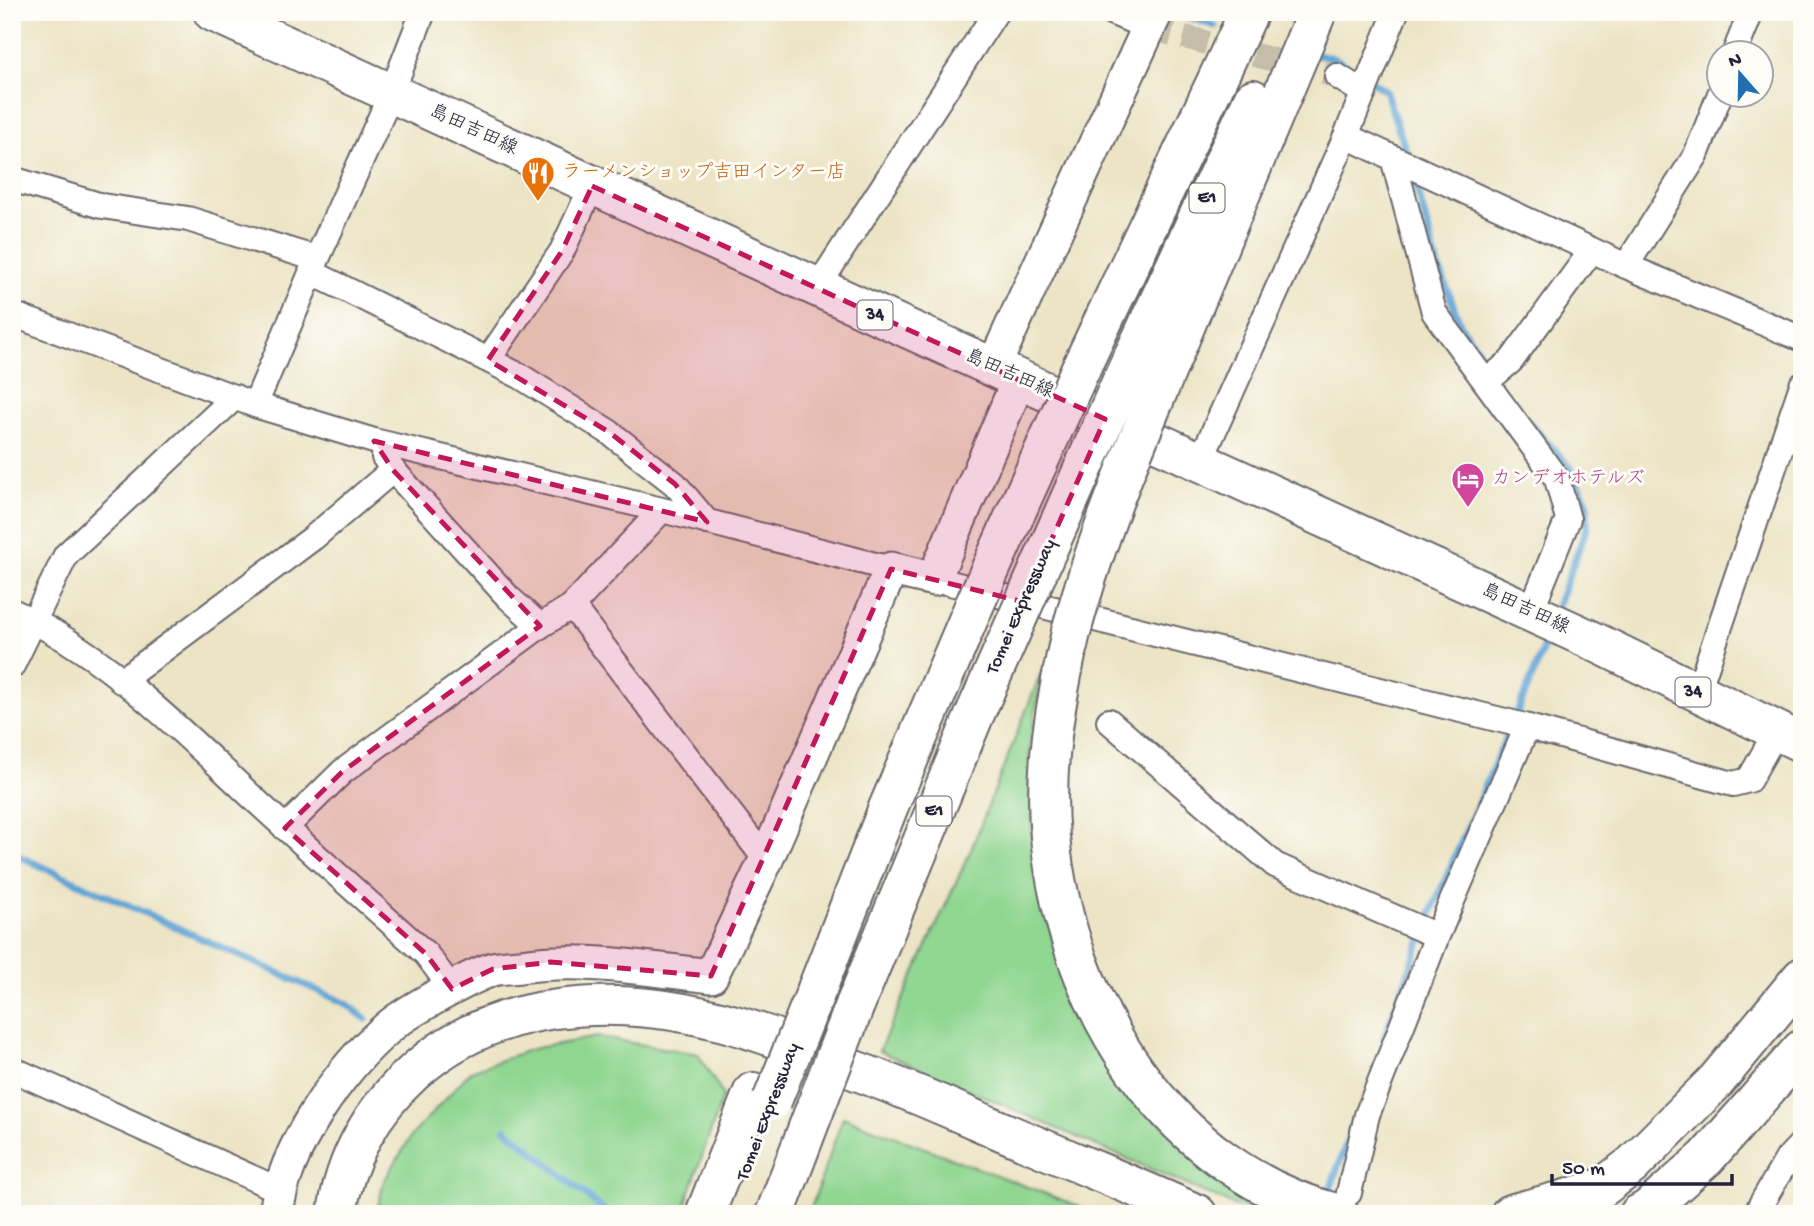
<svg xmlns="http://www.w3.org/2000/svg" width="1814" height="1226" font-family="'Gochi Hand','Klee One',sans-serif">
<rect width="100%" height="100%" fill="#fdfcf7"/>
<filter id="ink" filterUnits="userSpaceOnUse"><feTurbulence type="fractalNoise" baseFrequency=".0143" numOctaves="2"/><feDisplacementMap in="SourceGraphic" scale="14" xChannelSelector="R" yChannelSelector="G"/><feConvolveMatrix kernelMatrix="1 2 1 2 8 2 1 2 1" color-interpolation-filters="sRGB"/></filter>
<filter id="wash" filterUnits="userSpaceOnUse"><feTurbulence type="fractalNoise" baseFrequency=".00686" numOctaves="4" result="noise"/><feDisplacementMap in="SourceGraphic" scale="28" xChannelSelector="R" yChannelSelector="G"/><feGaussianBlur stdDeviation="1.57" result="paint"/><feColorMatrix in="noise" values="0 0 0 0 0 0 0 0 0 0 0 0 0 0 0 0 0 1.4 0 .05"/><feComposite in="paint" operator="in"/></filter>
<g filter="url(#wash)">
<rect width="100%" height="100%" fill="#ece4c5"/>
<!-- green -->
<path fill="#8fd690" stroke="#587c66" stroke-width="2" d="M1042 670 1029 751 1033 847 1054 945 1082 1023 1114 1076 1217 1181 1262 1214H1254L879 1051 970 852Z
M597 1037 698 1054 723 1095 682 1214H376L384 1181 413 1134 471 1071 532 1049Z
M843 1117 1099 1214H809Z"/>
<g fill="none" stroke-linecap="round" stroke-linejoin="round">
<!-- stream -->
<path stroke="#61a4d5" stroke-width="7" d="M1173 12 1215 26
M1312 53 1336 59 1385 90 1409 159
M1413 174 1435 256 1461 326 1494 372
M1529 422 1570 467 1587 502V527L1555 612
M12 853 347 1004 366 1019
M1383 1040 1431 913 1536 668 1548 633
M506 1129 605 1211
M1330 1190 1354 1121"/>
</g>
</g>
<g filter="url(#ink)">
<g fill="none" stroke-linecap="round" stroke-linejoin="round">
<!-- street-tunnel -->
<path stroke="#c4bda9" stroke-width="24" stroke-dasharray="24 12" stroke-linecap="butt" d="M1149 28 1337 76"/>
<defs>
<path id="street" d="M1111 12 1149 28
M1735 52 1751 12
M1337 76 1364 93
M1346 136 1626 266 1802 339
M1393 158 1434 312 1557 479 1568 519 1530 613
M12 179 102 206 188 219 317 259
M1626 266 1696 155 1720 94
M311 272 520 376 609 432 675 484 707 522
M817 288 996 12
M12 314 255 405 374 441 662 510 891 569
M488 360 562 251 592 186
M1486 382 1511 361 1592 250
M255 405 317 259 391 94 423 12
M384 457 393 470 508 597 540 626
M1200 462 1346 136 1396 12
M934 579 1525 726 1733 784 1749 780 1776 732
M572 606 766 860
M12 611C105 652 179 729 252 797 309 850 368 902 426 954L452 989
M12 666 66 555 235 397
M121 681 313 538 393 470
M1697 694 1802 385
M1109 721 1275 865 1437 936
M285 828 342 772 540 626 572 606 662 510
M12 1069 279 1190
M1349 1193 1367 1115 1437 936 1527 727
M1758 1214 1760 1206 1788 1158 1802 1143"/>
<path id="secondary" d="M993 368 1156 12
M276 1214C284 1148 340 1068 390 1026 408 1011 471 976 493 969 502 967 511 967 520 966 584 957 648 969 711 976L766 860 891 569 934 579 1019 379"/>
<path id="primary" d="M213 12 1587 638 1802 743"/>
<path id="highway" d="M1080 370 1249 12
M1120 385 1253 99
M1154 401 1317 12
M1071 632C1056 700 1043 768 1050 837 1067 1006 1167 1170 1339 1214
M817 989 888 808 974 606
M855 1005 974 716 1017 619
M337 1214C344 1159 373 1109 413 1073 507 987 650 995 763 1034 791 1043 818 1057 846 1067 893 1084 938 1103 983 1123 1054 1154 1126 1182 1197 1214
M705 1214 753 1092
M775 1214 815 1109
M1510 1214 1566 1199 1603 1187 1632 1165 1716 1081 1802 977
M1639 1214 1648 1209 1706 1158 1802 1049"/>
</defs>
<!-- street casing -->
<use href="#street" stroke="#69666b" stroke-width="28"/>
<!-- secondary casing -->
<use href="#secondary" stroke="#69666b" stroke-width="37"/>
<!-- primary casing -->
<use href="#primary" stroke="#69666b" stroke-width="42"/>
<!-- highway casing -->
<use href="#highway" stroke="#69666b" stroke-width="42"/>
<!-- street -->
<use href="#street" stroke="#fff" stroke-width="24"/>
<!-- secondary -->
<use href="#secondary" stroke="#fff" stroke-width="33"/>
<!-- primary -->
<use href="#primary" stroke="#fff" stroke-width="38"/>
<!-- highway -->
<use href="#highway" stroke="#fff" stroke-width="38"/>
<defs>
<path id="highway-bridge" d="M974 606 1080 370
M1017 619 1120 385
M1071 632C1092 553 1122 477 1154 401
M772 1101 817 989
M815 1109 855 1005"/>
</defs>
<!-- highway-bridge casing -->
<use href="#highway-bridge" stroke="#69666b" stroke-width="42" stroke-linecap="butt"/>
<!-- highway-bridge -->
<use href="#highway-bridge" stroke="#fff" stroke-width="38"/>
</g>
</g>
<!-- marked area -->
<path fill="#c2185b" fill-opacity="0.2" stroke="#c2185b" stroke-width="5" stroke-dasharray="14 9" stroke-linejoin="round" d="M592 186 1105 419 1024 602 891 569 711 976 551 962 493 969 452 989 426 954 285 828 342 772 540 626 393 470 374 441 707 522 675 484 609 432 488 360 562 251Z"/>
<!-- icons -->
<defs>
<symbol id="restaurant-pin" viewBox="-11 -11 22 30"><path d="M0 17L-7.5 6A9.5 9.5 0 1 1 7.5 6Z" fill="#e8710a" stroke="#fdfcf7"/><path d="M-5-6h1v4h1v-4h1v4h1v-4h1v5L-1.5 .5V6h-2V.5L-5-1ZM5-6V6H3V1.5H1.5Q1.5-4 5-6Z" fill="#fff"/></symbol>
<symbol id="hotel-pin" viewBox="-11 -11 22 30"><path d="M0 17L-7.5 6A9.5 9.5 0 1 1 7.5 6Z" fill="#d1479c" stroke="#fdfcf7"/><path d="M-6-4.5h1.5V1H6V5H4.5V3h-9V5H-6ZM-4 0a1.8 1.8 0 1 1 3.6 0ZM.5 0V-2.5h3Q6-2.5 6 0Z" fill="#fff"/></symbol>
</defs>
<g fill-rule="evenodd">
<use href="#restaurant-pin" x="519" y="154" width="38" height="52"/>
<use href="#hotel-pin" x="1449" y="460" width="38" height="52"/>
</g>
<g text-anchor="middle" dominant-baseline="central" stroke-width="6" stroke-linejoin="round" paint-order="stroke">
<!-- shield labels -->
<g fill="#fdfcf7" stroke="#646373" stroke-width="2">
<rect x="1189.5" y="183.5" width="35" height="29" rx="5"/>
<rect x="857.5" y="300.5" width="35" height="29" rx="5"/>
<rect x="1675.5" y="677.5" width="35" height="29" rx="5"/>
<rect x="916.5" y="796.5" width="35" height="29" rx="5"/>
</g>
<g font-size="18" font-weight="bold" fill="#22223b">
<text x="1207" y="198">E1</text>
<text x="875" y="315">34</text>
<text x="1693" y="692">34</text>
<text x="934" y="811">E1</text>
</g>
<!-- street labels -->
<g font-size="19" fill="#22223b" stroke="#fdfcf7">
<text transform="translate(473 131) rotate(25)">島田吉田線</text>
<text transform="translate(1009 375) rotate(24)">島田吉田線</text>
<text transform="translate(1022 607) rotate(-66)">Tomei Expressway</text>
<text transform="translate(1525 610) rotate(25)">島田吉田線</text>
<text transform="translate(769 1112) rotate(-69)">Tomei Expressway</text>
</g>
<!-- food labels -->
<g font-size="19" fill="#c56008" stroke="#fdfcf7" text-anchor="start">
<text x="562" y="173">ラーメンショップ吉田インター店</text>
</g>
<!-- hotel labels -->
<g font-size="19" fill="#b23c85" stroke="#fdfcf7" text-anchor="start">
<text x="1492" y="479">カンデオホテルズ</text>
</g>
</g>
<!-- margin -->
<rect width="1814" height="1226" fill="none" stroke="#fdfcf7" stroke-width="42"/>
<!-- north arrow -->
<g transform="translate(1740 74) rotate(340)"><circle r="33" fill="#fdfcf7" stroke="#a5a5ac" stroke-width="2"/>
<path d="M0-5L12 26L0 18L-12 26Z" fill="#1f6fb2"/>
<text y="-10" font-size="19" font-weight="bold" text-anchor="middle" fill="#22223b">N</text>
</g>
<!-- scale -->
<path d="M1552 1174v10h180v-10" fill="none" stroke="#22223b" stroke-width="3.5"/>
<text x="1562" y="1174" font-size="21" fill="#22223b" stroke="#fdfcf7" stroke-width="5" paint-order="stroke">50 m</text>
</svg>
